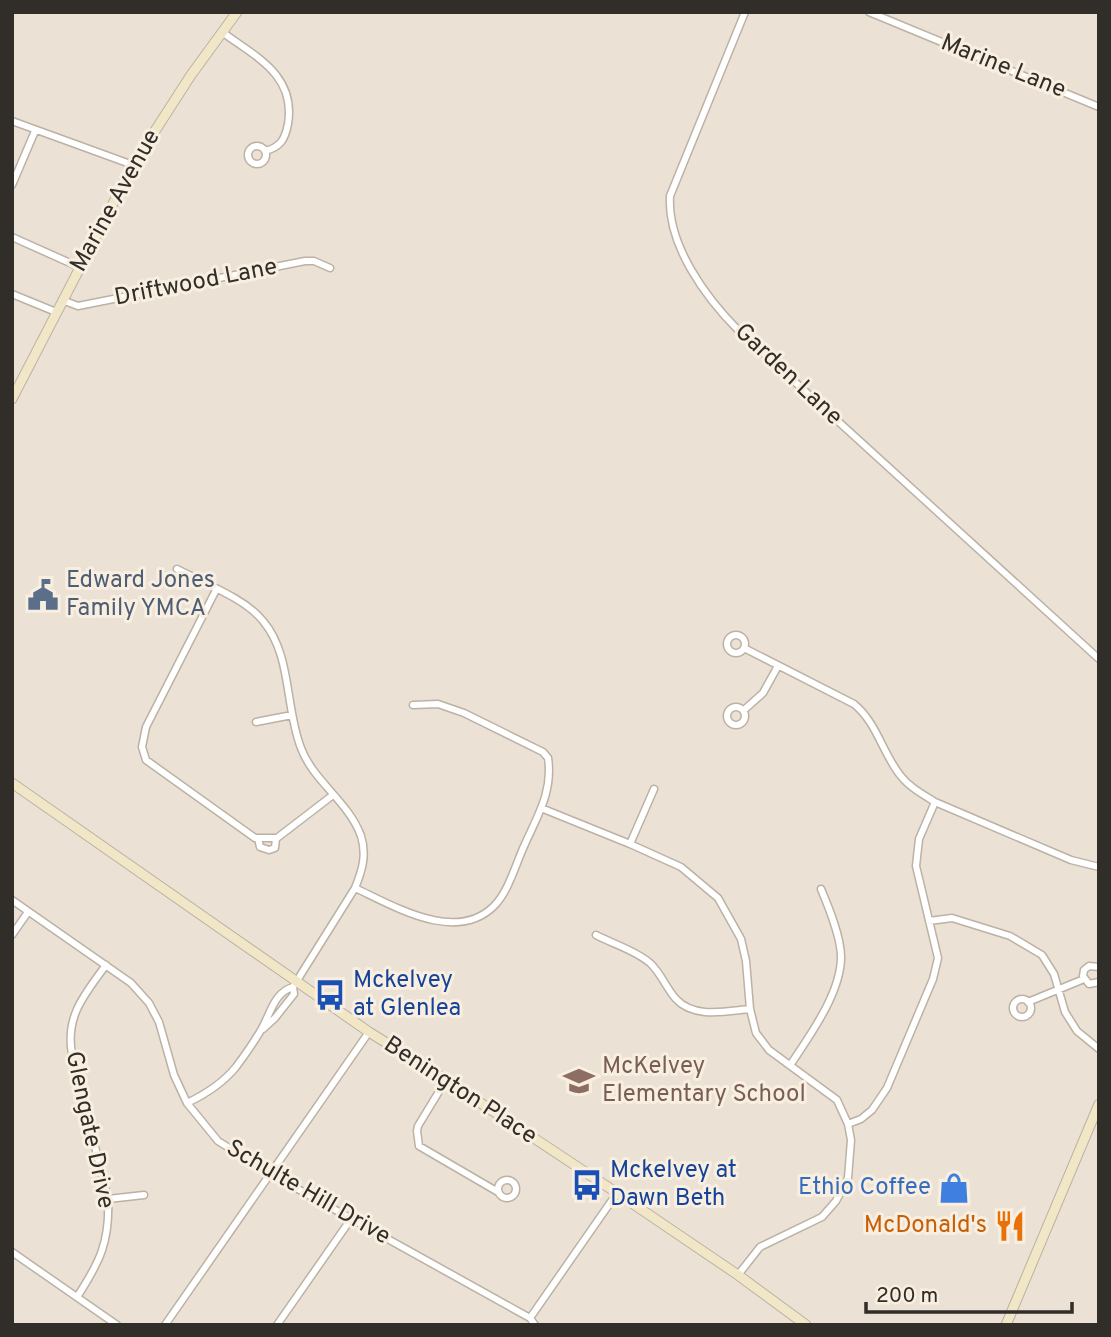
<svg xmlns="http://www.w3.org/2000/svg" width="1111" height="1337" font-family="Overpass,sans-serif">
<rect width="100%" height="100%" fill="#ebe1d4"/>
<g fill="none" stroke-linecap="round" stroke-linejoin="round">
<defs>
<path id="minor" d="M745 12 670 196C667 245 706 298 739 331L1099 659
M869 12 1099 107
M222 32C256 57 296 75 288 124 285 139 281 147 265 151
M12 121 133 165
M248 155a9 9 0 1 1 18 0a9 9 0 1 1-18 0Z
M12 185 35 131
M12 237 79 267
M12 294 56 312
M62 300 78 306 305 261H314L330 268
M177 569C203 583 245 598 263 621 292 655 285 708 301 748 313 781 349 802 361 836 367 855 362 871 355 888L293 987 294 994 275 1018 263 1029
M216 590 146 727 142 747 146 760 255 838H277L333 795
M727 644a9 9 0 1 1 18 0a9 9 0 1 1-18 0Z
M744 648 854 704C877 723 882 752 900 775 909 787 922 794 935 802L1071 860 1099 867
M727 716a9 9 0 1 1 18 0a9 9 0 1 1-18 0Z
M744 710 763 693 778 666
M256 722 292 715
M541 808 630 844 681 867 718 898 741 939 746 961 750 1009 756 1033 769 1050 837 1100 848 1124 851 1140 848 1178 836 1201 822 1217 760 1247 738 1275
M258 838 260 847 269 850 275 848 276 838
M630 844 654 789
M355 888C394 906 456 944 494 906 509 891 516 863 525 844 538 815 553 791 548 758L543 752 464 713 438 704 413 705
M12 900 131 983 149 1003 159 1022 174 1075 187 1103 218 1141 269 1173 530 1318 535 1325
M929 921 952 918 1010 936 1042 955 1054 974 1065 1012 1077 1031 1099 1049
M12 935 28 912
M596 935C613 944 635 950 650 963 661 973 666 988 676 999 694 1019 727 1011 750 1009
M1099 967 1089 966 1084 970 1083 976 1089 984 1099 982
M1013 1008a9 9 0 1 1 18 0a9 9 0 1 1-18 0Z
M1028 1002 1084 979
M791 1064C810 1035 841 993 841 957 841 937 829 908 821 889
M446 1080 418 1126 417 1131 419 1146 498 1192
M187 1103C206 1094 223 1083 236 1067 245 1055 254 1042 261 1030 270 1015 274 992 293 987
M848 1124 861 1119 872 1110 887 1088 933 979 938 958 916 866 919 839 935 802
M498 1189a9 9 0 1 1 18 0a9 9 0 1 1-18 0Z
M108 1199 144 1195
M12 1252 117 1325
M77 1297C100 1262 110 1241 108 1199L72 1054C65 1016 85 994 106 965
M530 1318 617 1193
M165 1325 369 1032
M277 1325 351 1219"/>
<path id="secondary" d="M12 399 133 165 191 75 237 12
M12 783 369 1032 446 1080 617 1193 738 1275 806 1325
M1006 1325 1099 1104"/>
</defs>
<!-- minor casing -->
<use href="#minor" stroke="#bbb2a4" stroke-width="9"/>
<!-- secondary casing -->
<use href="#secondary" stroke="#bbb2a4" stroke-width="11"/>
<!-- minor -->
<use href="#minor" stroke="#fff" stroke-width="6"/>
<!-- secondary -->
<use href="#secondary" stroke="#f1e7c6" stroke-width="9"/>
</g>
<!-- icons -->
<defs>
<symbol id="civic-bare" viewBox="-9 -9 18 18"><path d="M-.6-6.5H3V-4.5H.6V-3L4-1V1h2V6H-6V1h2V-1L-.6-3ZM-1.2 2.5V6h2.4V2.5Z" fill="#5c6f8a" stroke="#f9efe1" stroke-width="2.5" paint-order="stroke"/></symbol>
<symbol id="bus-bare" viewBox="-9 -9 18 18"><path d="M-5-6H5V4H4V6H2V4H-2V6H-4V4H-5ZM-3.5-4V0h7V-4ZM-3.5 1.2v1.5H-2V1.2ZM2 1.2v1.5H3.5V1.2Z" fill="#1a4fb4" stroke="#f9efe1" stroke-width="2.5" paint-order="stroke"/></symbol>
<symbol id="school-bare" viewBox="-9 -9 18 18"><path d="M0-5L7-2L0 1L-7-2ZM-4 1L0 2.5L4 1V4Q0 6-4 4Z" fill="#8d6e63" stroke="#f9efe1" stroke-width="2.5" paint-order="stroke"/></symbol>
<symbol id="shop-bare" viewBox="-9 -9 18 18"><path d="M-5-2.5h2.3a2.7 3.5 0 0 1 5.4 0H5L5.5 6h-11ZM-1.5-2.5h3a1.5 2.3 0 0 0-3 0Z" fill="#3f7fe0" stroke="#f9efe1" stroke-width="2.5" paint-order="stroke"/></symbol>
<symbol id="restaurant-bare" viewBox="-9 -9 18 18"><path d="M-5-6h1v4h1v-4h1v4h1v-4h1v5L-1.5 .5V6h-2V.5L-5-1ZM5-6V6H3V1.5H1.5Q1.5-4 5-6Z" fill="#e8710a" stroke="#f9efe1" stroke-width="2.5" paint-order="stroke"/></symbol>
</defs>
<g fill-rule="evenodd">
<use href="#civic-bare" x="21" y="573" width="44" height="44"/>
<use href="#bus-bare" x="308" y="973" width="44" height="44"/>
<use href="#school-bare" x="557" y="1059" width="44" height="44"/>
<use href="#bus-bare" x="565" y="1163" width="44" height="44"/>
<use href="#shop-bare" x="932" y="1166" width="44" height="44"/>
<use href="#restaurant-bare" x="988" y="1204" width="44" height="44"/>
</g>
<g text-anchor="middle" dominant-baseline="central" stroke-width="6" stroke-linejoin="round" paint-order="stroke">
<!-- street labels -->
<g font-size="24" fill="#312d28" stroke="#f9efe1">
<text transform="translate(1003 67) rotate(22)">Marine Lane</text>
<text transform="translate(116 201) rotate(-61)">Marine Avenue</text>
<text transform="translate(196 283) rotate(-11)">Driftwood Lane</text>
<text transform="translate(788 375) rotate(43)">Garden Lane</text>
<text transform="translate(460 1091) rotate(33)">Benington Place</text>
<text transform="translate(89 1130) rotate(78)">Glengate Drive</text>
<text transform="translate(308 1193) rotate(30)">Schulte Hill Drive</text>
</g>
<!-- service labels -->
<g font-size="24" fill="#4e5e75" stroke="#f9efe1" text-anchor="start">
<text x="66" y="581">Edward Jones<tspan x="66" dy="28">Family YMCA</tspan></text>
</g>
<!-- transit labels -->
<g font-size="24" fill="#164399" stroke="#f9efe1" text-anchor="start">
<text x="353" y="981">Mckelvey<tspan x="353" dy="28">at Glenlea</tspan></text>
<text x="610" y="1171">Mckelvey at<tspan x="610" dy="28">Dawn Beth</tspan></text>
</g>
<!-- education labels -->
<g font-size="24" fill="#785e54" stroke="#f9efe1" text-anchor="start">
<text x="602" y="1067">McKelvey<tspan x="602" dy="28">Elementary School</tspan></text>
</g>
<!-- shop labels -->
<g font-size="24" fill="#366cbe" stroke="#f9efe1" text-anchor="end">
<text x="931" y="1188">Ethio Coffee</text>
</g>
<!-- food labels -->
<g font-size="24" fill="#c56008" stroke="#f9efe1" text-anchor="end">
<text x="987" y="1226">McDonald's</text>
</g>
</g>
<!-- border -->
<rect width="1111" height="1337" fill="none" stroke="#312d28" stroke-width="28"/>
<!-- scale -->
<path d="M866 1302v10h206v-10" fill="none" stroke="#312d28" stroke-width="3.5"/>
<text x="876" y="1302" font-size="21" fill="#312d28" stroke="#f9efe1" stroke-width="5" paint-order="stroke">200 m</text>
</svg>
